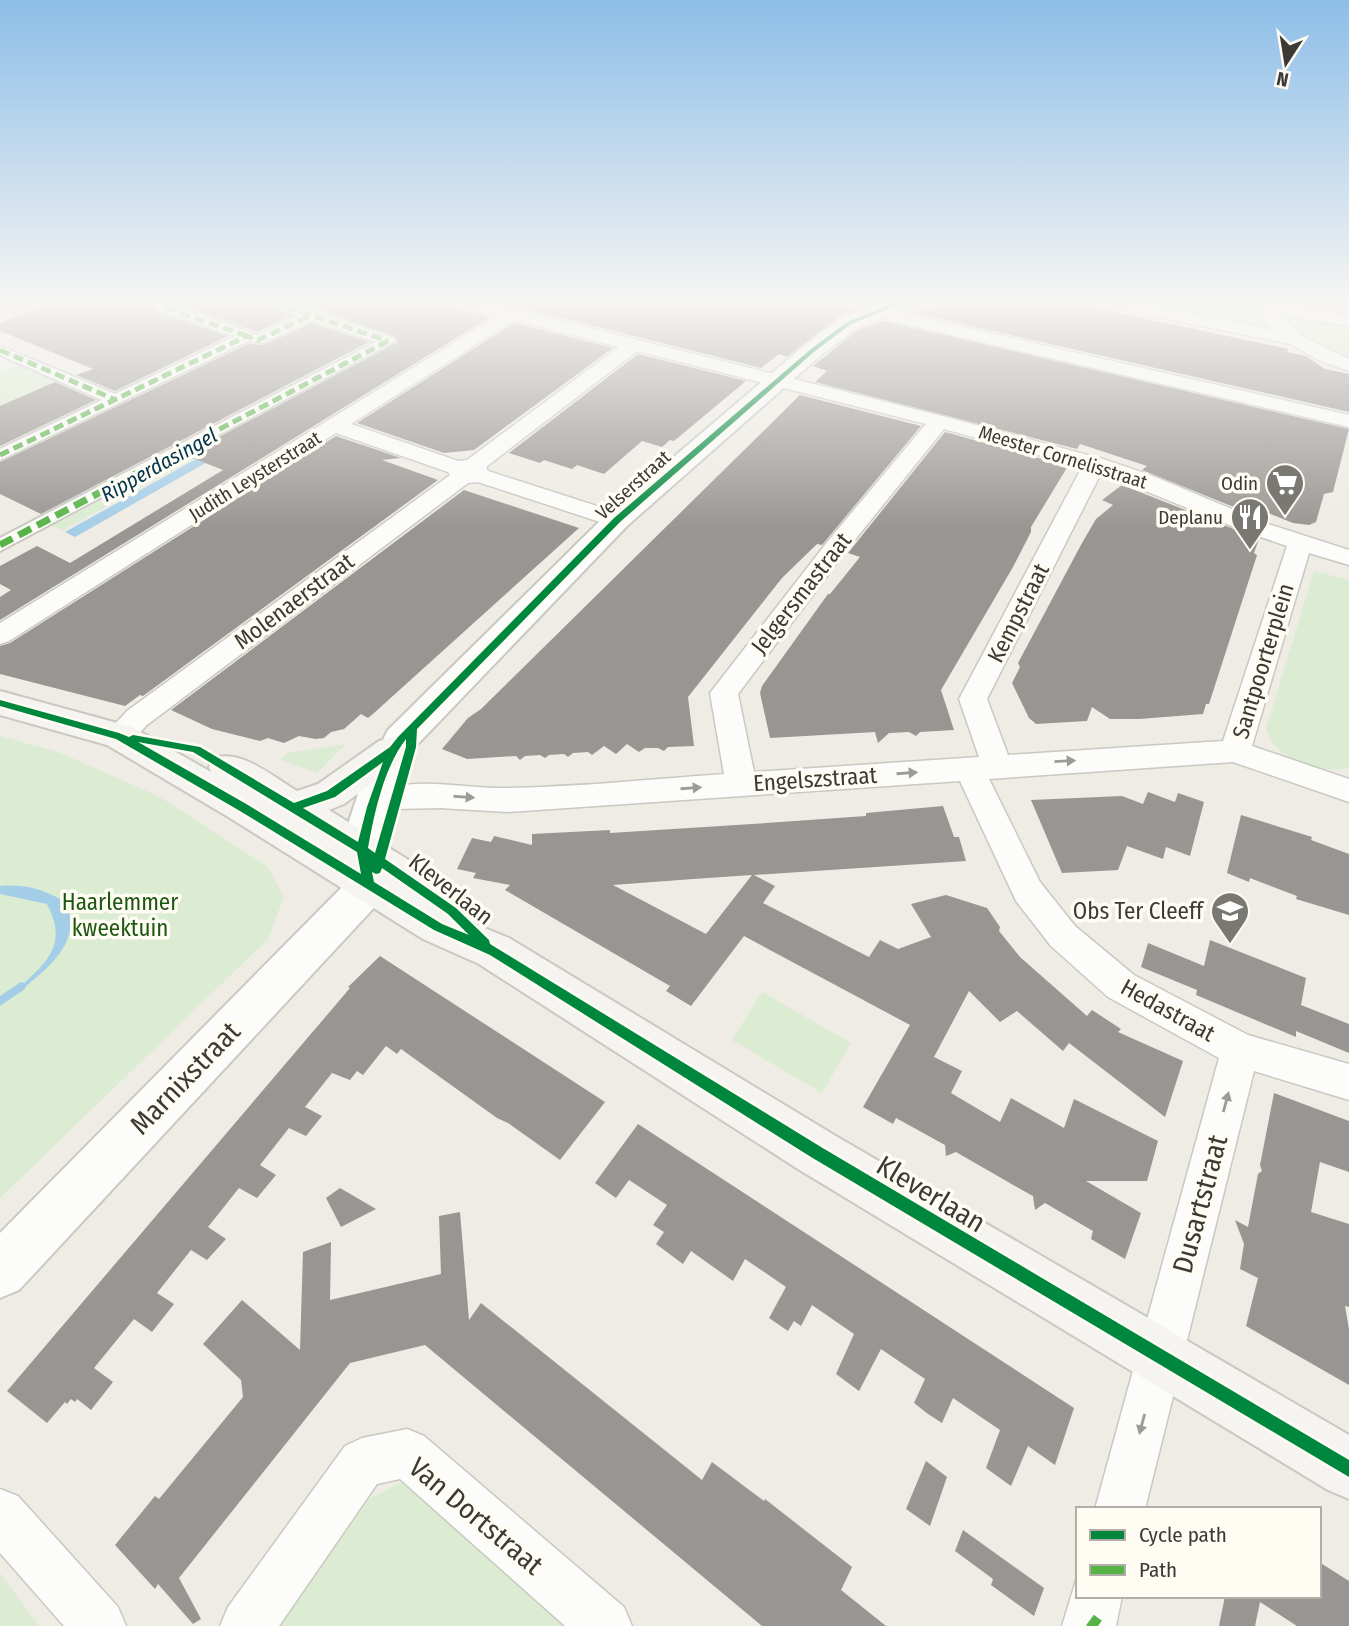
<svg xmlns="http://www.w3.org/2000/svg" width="1349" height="1626" font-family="'Fira Sans Condensed',sans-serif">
<rect width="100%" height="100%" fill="#eeece4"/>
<!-- green -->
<path fill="#dbecd2" d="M1133 302 1249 305 1259 309 1276 331Z
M1285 311 1349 325V360C1323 348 1297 339 1285 311Z
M15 365H19L74 389 0 424V372Z
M270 409 279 413 63 530 51 526Z
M1314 571 1349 580V768C1318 775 1276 760 1266 729Z
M0 736 58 752 160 797 268 867 284 897 268 939 0 1198Z
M346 744 317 773 280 760 288 753Z
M762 992 851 1043 822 1093 732 1040Z
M404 1481 564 1626H269L369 1499Z
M0 1573 39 1626H0Z"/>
<!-- water -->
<path fill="#a4cee8" d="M430 336 75 537 65 532 412 339Z
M0 886C25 884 44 889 65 902 67 908 71 917 71 924 69 952 44 971 25 987L21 986C50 959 67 943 47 904L0 894Z"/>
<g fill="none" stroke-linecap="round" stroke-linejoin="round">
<!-- stream -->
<path fill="#a4cee8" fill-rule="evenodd" d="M21 982 25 983 26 986 25 989 0 1006V996Z"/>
</g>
<!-- building -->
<path fill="#999593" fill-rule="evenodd" d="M51 302H157L153 307 157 312 228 336 115 391 76 375 93 369 0 331V323Z
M189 302H263L292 316 257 332 181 305Z
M296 302H452L455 309 490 317 0 620V597L11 590 0 584V566L37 546 70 563 223 470 185 455 398 342 394 336Z
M498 302H744L756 305 760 302H823L853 310 839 316 787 357 779 354 761 368Z
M954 302 1081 305 1289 349 1287 352 1306 356 1325 369 1349 374V412L914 313Z
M883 321 1349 429 1333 492 1324 494 1316 522 1309 525 1293 523 1268 513 1266 520 1142 470 1147 466 1080 444 1077 449 815 382 827 371 813 366 858 330Z
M312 323 369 342 41 514 0 494V462L248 344 264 345Z
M514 323 613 348 474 450 444 453 357 423Z
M638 354 746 381 674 441 670 440 662 447 642 441 604 474 577 465 572 469 544 460 540 463 509 453Z
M55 382 96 400 0 446V406Z
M800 395 921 426 822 545 817 544 782 578 688 697 694 746 668 747 664 751 658 748H645L639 752 627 744 616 754 604 746 592 755 588 752 573 753 568 757 564 754 549 755 545 758 540 755 525 756 520 760 516 756 467 759 442 749 468 718 481 709Z
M945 432 1068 466 1031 527V532L1013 567 941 690 954 730 920 732 916 736 909 732 889 733 878 743 875 732 770 738 760 693 762 686 828 594H830L860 557 848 553Z
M336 436 401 458 382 460 438 480 143 696 140 695 125 706 0 674V646L10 643Z
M1122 485 1259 539 1254 553 1257 555 1209 704H1206L1203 714 1139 719H1110L1092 707 1087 721 1036 724 1029 718 1012 683 1020 667 1018 663 1082 543 1096 519 1113 505 1102 500Z
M464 490 579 528 374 713 368 718 361 714 344 729 331 732 324 738 316 739 299 736 284 743 268 738 260 741 212 729 171 710Z
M1148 792 1175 802 1178 793 1204 802 1190 856 1166 847 1163 859 1127 846 1118 870 1062 873 1031 800 1122 796 1143 804Z
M943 806 954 837H959L966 861 754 875 775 886 763 903 869 957 880 940 898 949 931 937 911 904 946 895 987 908 1000 927 999 931 1020 957 1087 1016 1092 1010 1121 1029 1118 1032 1183 1061 1165 1117 1069 1043 1063 1051 1017 1011 1000 1022 969 991 934 1057 962 1071 951 1093 1000 1122 1011 1098 1064 1128 1074 1099 1158 1141 1147 1181H1086L1141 1213 1125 1259 1091 1239 1093 1231 1045 1203 1035 1210 1033 1196 1022 1190 956 1152 946 1156 945 1145 896 1118 893 1124 863 1107 910 1025 744 936 691 1006 666 991 670 986 505 890 510 885 473 878 476 873 457 869 472 838 491 842 494 836 532 845V834L610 830V833L766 823 866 816V813ZM752 875 706 934 613 885 693 879Z
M1241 815 1312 837 1311 840 1349 854V915L1296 899 1297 896 1250 878 1249 882 1227 873Z
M1210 940 1306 978 1301 1005 1349 1024V1053L1296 1031V1037L1196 995 1197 990 1141 967 1148 943 1204 966Z
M380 956 605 1102 560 1160 508 1123 497 1118 401 1049 397 1054 386 1046 363 1075 357 1071 350 1080 332 1073 305 1107 322 1116 306 1136 289 1128 260 1165 276 1175 257 1198 239 1188 208 1227 226 1239 207 1260 191 1250 157 1293 174 1304 152 1332 134 1319 94 1368 113 1382 91 1410 77 1399 75 1402 71 1399 67 1404 65 1402 47 1423 7 1391 350 988 348 987Z
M1274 1093 1349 1121V1172L1320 1162 1311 1212 1349 1224V1307L1345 1306 1349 1329V1385L1246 1326 1258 1278 1240 1269 1244 1244 1235 1220 1248 1227 1258 1174 1262 1171 1260 1165Z
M638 1124 1074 1408 1055 1465 1028 1446 1011 1486 986 1468 1000 1430 953 1398 942 1423 928 1414 914 1403 925 1379 881 1349 859 1391 836 1374 854 1334 812 1305 801 1326 794 1321 788 1331 769 1318 786 1287 745 1259 733 1281 691 1251 683 1264 656 1244 664 1232 653 1225 667 1205 629 1180 616 1198 595 1183Z
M340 1188 376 1209 341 1227 326 1198Z
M460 1212 469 1320 481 1303 702 1480 712 1462 764 1501 765 1499 852 1567 841 1590 886 1626H762L425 1345 350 1363 179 1578 201 1619 193 1624 158 1584 155 1589 115 1545 155 1496 159 1499 243 1397 241 1380 203 1344 242 1300 300 1350 303 1252 331 1242 330 1300 441 1274 439 1216Z
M926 1461 947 1477 930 1526 906 1509Z
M963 1530 1044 1588 1034 1616 991 1585 993 1579 955 1551Z
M1319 1562 1349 1581V1626H1297L1260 1602 1255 1626H1219L1225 1596H1319Z"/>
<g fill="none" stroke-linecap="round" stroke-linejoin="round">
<defs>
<path id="pedestrian" d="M161 302H180L175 306 257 335 299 316 265 302H287L393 338 395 341 0 551V538L376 342 312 320 263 343 248 341 0 460V449L102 400 0 355V346L115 394 235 336 158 310 156 307Z"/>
<path id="minor" d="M454 302H485L946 417 1103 459 1153 476 1265 523 1349 550V565L1309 553 1252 746 1349 779V802L1233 762 989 779 1040 882 1075 926 1134 975 1248 1035 1349 1064V1100L1254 1071 1145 1509H1095L1219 1058 1108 997 1051 946 1016 901 960 781 507 812 440 808 395 809 384 805 379 797 384 789C423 777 468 789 508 788 580 787 652 779 724 774L710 693 828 541 926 424 637 351 486 467 488 471 625 515 629 520 625 525H609L478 482 468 483 147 725C135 738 127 749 109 743L104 736 127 711 450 475 448 472 336 433 9 641 0 644V623L497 316 456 306ZM514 320 619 347 467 460 458 461 351 424ZM944 429 1082 467 959 699 979 757 754 772 738 694 846 551ZM1101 473 1249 533 1287 546 1223 741 1008 755 987 699Z
M1100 302H1136L1273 330 1262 315 1263 309 1248 306 1246 302H1283L1349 316V326L1280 315 1303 337 1349 359V371L1320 361 1290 344 1108 307Z
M879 305 906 314 1349 415V427L895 322 873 314 870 310Z
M407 1429 424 1436 624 1607 632 1626H565L400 1479 377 1484 279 1626H220L228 1607 345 1446 362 1438Z
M0 1489 18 1496 118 1607 126 1626H64L0 1553Z
M1077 1577 1078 1596H1122L1116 1626H1062Z"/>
<path id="tertiary" d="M882 302H913L911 307 857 328 821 355 627 526 414 748C399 778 385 814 383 848L393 851 399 862 383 898 19 1290 0 1298V1233L348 881 343 851 347 827 364 776 388 730 607 514 805 345 841 318Z"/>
<path id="secondary" d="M0 691 132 727 211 772 209 767 214 758C242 749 273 777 297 791L318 784 379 741 392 737 405 741 410 750 405 759 344 804 329 810 437 878 443 890 433 903 453 915 509 938 834 1135 1349 1435V1499L1328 1490 798 1169 479 964 423 939 230 818 107 745 0 715Z"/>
</defs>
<!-- pedestrian casing -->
<use href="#pedestrian" stroke="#c9c8c1" stroke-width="4"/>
<!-- minor casing -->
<use href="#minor" stroke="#c9c8c1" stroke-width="3"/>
<!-- tertiary casing -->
<use href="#tertiary" stroke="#c9c8c1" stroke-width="4"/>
<!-- secondary casing -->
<use href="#secondary" stroke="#c9c8c1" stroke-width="4"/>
<!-- pedestrian -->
<use href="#pedestrian" fill="#fcfcfb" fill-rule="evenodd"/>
<!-- minor -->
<use href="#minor" fill="#fcfcfb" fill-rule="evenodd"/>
<!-- tertiary -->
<use href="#tertiary" fill="#fcfcfb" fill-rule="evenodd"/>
<!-- secondary -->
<use href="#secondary" fill="#f6f4f1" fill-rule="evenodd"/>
<!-- quiet-far2 -->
<path stroke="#57b346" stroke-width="5" stroke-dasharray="10 5" stroke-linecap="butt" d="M173 302 163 307 247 336
M272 302 388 341
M0 350 116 400
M0 455 247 336 258 340 311 315
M153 464 388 341"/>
<!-- quiet-far1 -->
<path stroke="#57b346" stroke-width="7" stroke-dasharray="14 7" stroke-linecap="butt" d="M0 545 156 463"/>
<!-- quiet -->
<path stroke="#57b346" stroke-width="13" stroke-dasharray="26 13" stroke-linecap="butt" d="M1090 1620 1098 1626"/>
<defs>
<path id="cycleway" d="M897 302H906L851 324 815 351 620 522 417 729 416 747 385 859 456 908 489 940 490 944 821 1147 1349 1460V1477L811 1157 490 955 434 930 240 811 116 739 0 706V700L119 733 129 737 133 735 200 747 294 803 327 791 390 747 398 737 614 518 811 349 847 322ZM406 739V747L375 853 368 848C374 814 384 767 406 739ZM138 742 193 752 357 852 361 874 248 805ZM383 762 367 807 358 842 303 808 335 797ZM382 868 448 914 469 935 442 924 374 882 372 872 376 874 380 873Z"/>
</defs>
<!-- cycleway casing -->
<use href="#cycleway" stroke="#fefcf3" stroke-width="5"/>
<!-- cycleway -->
<use href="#cycleway" fill="#00873e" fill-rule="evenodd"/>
</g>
<!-- one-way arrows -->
<defs><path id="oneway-solid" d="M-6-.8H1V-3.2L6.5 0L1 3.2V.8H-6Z" transform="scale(1.75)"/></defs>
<g fill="#9c9b98">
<use href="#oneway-solid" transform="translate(1065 761) rotate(-3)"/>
<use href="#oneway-solid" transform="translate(907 773) rotate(-4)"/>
<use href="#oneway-solid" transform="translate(691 788) rotate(-4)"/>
<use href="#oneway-solid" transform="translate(464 797) rotate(4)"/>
<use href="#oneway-solid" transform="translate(1226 1102) rotate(-75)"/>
<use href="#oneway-solid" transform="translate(1142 1424) rotate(105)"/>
</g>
<!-- sky -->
<linearGradient id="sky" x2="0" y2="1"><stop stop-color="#8dbee8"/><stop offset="0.57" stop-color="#f7f6f3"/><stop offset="1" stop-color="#f7f6f3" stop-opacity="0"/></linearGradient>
<rect width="1349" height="530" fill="url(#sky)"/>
<!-- icons -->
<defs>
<symbol id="supermarket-pin" viewBox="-11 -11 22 30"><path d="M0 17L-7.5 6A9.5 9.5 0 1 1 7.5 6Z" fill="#7a7872" stroke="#fefcf3"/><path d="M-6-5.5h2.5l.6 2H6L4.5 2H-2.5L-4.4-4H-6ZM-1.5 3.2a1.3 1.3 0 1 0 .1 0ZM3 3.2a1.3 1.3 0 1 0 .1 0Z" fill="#fff"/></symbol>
<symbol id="restaurant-pin" viewBox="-11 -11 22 30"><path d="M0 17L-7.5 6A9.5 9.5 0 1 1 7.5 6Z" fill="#7a7872" stroke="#fefcf3"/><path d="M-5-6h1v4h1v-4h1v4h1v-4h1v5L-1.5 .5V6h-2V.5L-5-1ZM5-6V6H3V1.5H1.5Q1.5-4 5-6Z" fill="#fff"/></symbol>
<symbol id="school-pin" viewBox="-11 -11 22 30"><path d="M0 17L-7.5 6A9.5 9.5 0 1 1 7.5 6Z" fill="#7a7872" stroke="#fefcf3"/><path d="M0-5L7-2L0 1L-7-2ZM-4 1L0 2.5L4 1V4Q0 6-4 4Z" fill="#fff"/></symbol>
</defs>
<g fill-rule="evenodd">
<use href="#supermarket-pin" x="1263" y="461" width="44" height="60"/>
<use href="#restaurant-pin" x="1228" y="495" width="44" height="60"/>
<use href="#school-pin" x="1208" y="889" width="44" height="60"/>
</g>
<g text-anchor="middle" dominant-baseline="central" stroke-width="7" stroke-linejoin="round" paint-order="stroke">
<!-- far-street labels -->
<g font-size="19" fill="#3b3a34" stroke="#fefcf3">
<text transform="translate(1063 457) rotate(17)">Meester Cornelisstraat</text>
<text transform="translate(255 476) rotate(-32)">Judith Leysterstraat</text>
<text transform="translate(633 485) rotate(-42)">Velserstraat</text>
</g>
<!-- far-poi labels -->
<g font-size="19" fill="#3b3a34" stroke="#fefcf3" text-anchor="end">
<text x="1258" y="483">Odin</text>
<text x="1223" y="517">Deplanu</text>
</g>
<!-- far-water labels -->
<g font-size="21" font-style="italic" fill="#023550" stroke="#fefcf3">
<text transform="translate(159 465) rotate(-29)">Ripperdasingel</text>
</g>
<!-- street labels -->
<g font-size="23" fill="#3b3a34" stroke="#fefcf3">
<text transform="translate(801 593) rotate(-52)">Jelgersmastraat</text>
<text transform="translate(294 601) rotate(-37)">Molenaerstraat</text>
<text transform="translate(1018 613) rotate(-63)">Kempstraat</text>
<text transform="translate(1263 661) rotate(-73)">Santpoorterplein</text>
<text transform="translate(815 779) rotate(-4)">Engelszstraat</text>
<text transform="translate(451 889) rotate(38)">Kleverlaan</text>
<text transform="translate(1168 1010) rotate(29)">Hedastraat</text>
</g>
<!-- park labels -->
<g font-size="23" fill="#205813" stroke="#fefcf3">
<text x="120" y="902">Haarlemmer<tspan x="120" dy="26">kweektuin</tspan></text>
</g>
<!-- poi labels -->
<g font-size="23" fill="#3b3a34" stroke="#fefcf3" text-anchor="end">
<text x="1203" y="911">Obs Ter Cleeff</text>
</g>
<!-- near-street labels -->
<g font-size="28" fill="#3b3a34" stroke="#fefcf3">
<text transform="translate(185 1078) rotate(-46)">Marnixstraat</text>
<text transform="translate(931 1194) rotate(31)">Kleverlaan</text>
<text transform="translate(1200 1204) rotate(-75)">Dusartstraat</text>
<text transform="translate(476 1516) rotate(40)">Van Dortstraat</text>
</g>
</g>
<!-- legend -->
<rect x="1076" y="1507" width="245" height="91" fill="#fefcf3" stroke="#b0aea7" stroke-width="2"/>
<rect x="1090" y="1530" width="35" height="10" fill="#00873e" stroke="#b0aea7" stroke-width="2"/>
<text x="1139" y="1542" font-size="21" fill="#3b3a34">Cycle path</text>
<rect x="1090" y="1565" width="35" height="10" fill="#57b346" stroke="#b0aea7" stroke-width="2"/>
<text x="1139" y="1577" font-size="21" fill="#3b3a34">Path</text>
<!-- north arrow -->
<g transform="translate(1286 63) rotate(192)" stroke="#fefcf3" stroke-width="5" paint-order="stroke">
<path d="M0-5L12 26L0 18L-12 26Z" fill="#3b3a34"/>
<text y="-10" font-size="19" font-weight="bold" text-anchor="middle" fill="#3b3a34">N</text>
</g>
</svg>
